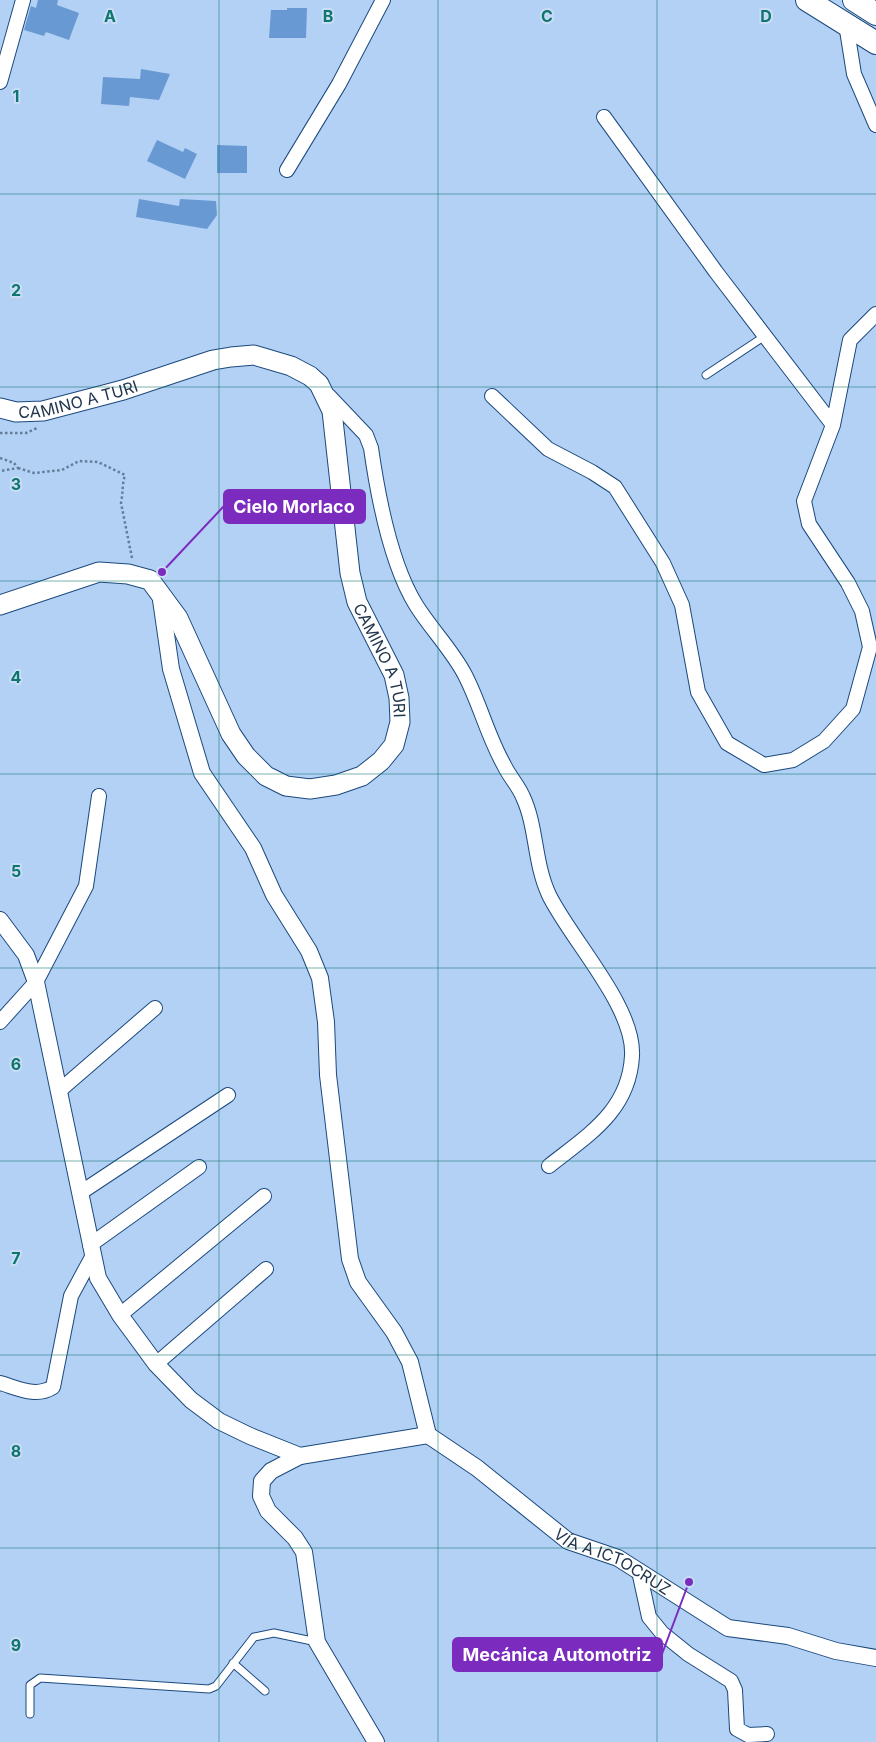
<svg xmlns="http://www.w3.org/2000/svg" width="876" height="1742" font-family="Inter,sans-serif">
<rect width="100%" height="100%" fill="#b3d1f5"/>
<!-- building -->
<path fill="#6999d3" d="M38 0H58L57 5 79 13 69 40 46 32 44 36 24 30 31 6 36 8Z
M287 8H307L306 38H269L271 10H287Z
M141 69 170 74 159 100 130 97 129 106 101 104 103 77 140 79Z
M157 140 183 152 185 148 197 154 185 179 147 161Z
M217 145 247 146V173H217Z
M139 199 179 206 180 199 216 201 217 215 207 229 136 217Z"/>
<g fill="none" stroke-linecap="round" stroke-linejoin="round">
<defs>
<path id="service" d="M706 375 765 336
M233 1663 265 1691
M30 1714V1685L40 1678 209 1689 216 1686 254 1637 274 1633 317 1642"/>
<path id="minor" d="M846 24 854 74 876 125
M0 82 23 0
M604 117 716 272 833 425
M287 170 339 84 383 0
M329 396 366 435 371 448C378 497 390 563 416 605 431 629 452 650 465 675 480 704 488 737 504 765 509 776 518 785 523 797 537 827 534 863 549 895 571 940 635 1007 632 1056 629 1111 588 1135 549 1166
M492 396 548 449 592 472 615 487 663 563 682 605 698 692 727 743 764 765 793 760 824 741 853 709 870 647 862 611 848 583 809 524 804 501 833 425 850 340 876 314
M0 1022 36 982 86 886 99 796
M59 1091 155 1008
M80 1193 228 1095
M90 1245 199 1167
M120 1315 264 1196
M156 1364 266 1269
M0 1383C18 1388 36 1398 53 1387L71 1296 92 1257
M639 1571 649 1617 662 1633 688 1654 731 1681 735 1690 737 1729 748 1735 767 1734"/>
<g id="tertiary">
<path d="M160 593 171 669 202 773 253 848 274 895 309 951 320 978 326 1022 328 1075 350 1259 358 1282 394 1332 410 1362 428 1435"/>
<path d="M0 920 26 955 36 982 98 1278 120 1315 156 1364 191 1400 219 1421 250 1436 300 1456 428 1435"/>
<path id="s1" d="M428 1435 477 1468 568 1541 618 1558 728 1628 788 1636 836 1651 876 1658"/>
<path d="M300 1456 271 1471 262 1481 261 1496 268 1511 295 1538 304 1552 317 1642 376 1742"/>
</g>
<g id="secondary">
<path id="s2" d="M0 408 16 412 43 411 123 390 213 360 231 357 254 355 291 366 310 376 319 384 332 411 350 573 357 602 394 675 399 698 400 722 394 745 381 761 362 776 336 785 310 789 286 786 266 776 246 756 231 734 178 618 150 580 128 574 99 572 0 605"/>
</g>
<path id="trunk" d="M807 0 876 43
M854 0 876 14"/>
</defs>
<!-- service casing -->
<use href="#service" stroke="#1b497d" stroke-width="9"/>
<!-- minor casing -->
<use href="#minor" stroke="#1b497d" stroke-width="16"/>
<!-- tertiary casing -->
<use href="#tertiary" stroke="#1b497d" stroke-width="18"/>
<!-- secondary casing -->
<use href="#secondary" stroke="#1b497d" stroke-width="21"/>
<!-- trunk casing -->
<use href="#trunk" stroke="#1b497d" stroke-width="24"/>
<!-- path -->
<path stroke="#647d9a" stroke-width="2.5" stroke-dasharray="2.5 2.5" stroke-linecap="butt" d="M0 433H26L37 428
M0 458 14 463 18 468 0 471
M18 468 34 473 62 470 79 461 98 462 125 475C122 485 123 493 121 503L132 558"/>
<!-- service -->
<use href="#service" stroke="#fff" stroke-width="7"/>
<!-- minor -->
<use href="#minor" stroke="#fff" stroke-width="14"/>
<!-- tertiary -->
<use href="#tertiary" stroke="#fff" stroke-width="16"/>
<!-- secondary -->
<use href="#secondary" stroke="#fff" stroke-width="19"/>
<!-- trunk -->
<use href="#trunk" stroke="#fff" stroke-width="22"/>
</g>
<!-- grid -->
<path fill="none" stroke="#0f766e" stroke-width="1" stroke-opacity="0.55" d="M219 0V1742M438 0V1742M657 0V1742M0 194H876M0 387H876M0 581H876M0 774H876M0 968H876M0 1161H876M0 1355H876M0 1548H876"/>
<g text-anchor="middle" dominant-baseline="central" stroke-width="4" stroke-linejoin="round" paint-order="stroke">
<!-- street labels -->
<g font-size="16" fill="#22364e" stroke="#c9ddf6">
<text stroke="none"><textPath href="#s2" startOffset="80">CAMINO A TURI</textPath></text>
<text stroke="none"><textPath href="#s2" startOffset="621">CAMINO A TURI</textPath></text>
<text stroke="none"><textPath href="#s1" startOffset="225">VÍA A ICTOCRUZ</textPath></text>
</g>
</g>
<g font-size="16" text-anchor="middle" font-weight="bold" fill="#0f766e" stroke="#c9ddf6" stroke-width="4" stroke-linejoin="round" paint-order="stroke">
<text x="110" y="22">A</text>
<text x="328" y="22">B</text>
<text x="547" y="22">C</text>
<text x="766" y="22">D</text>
<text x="16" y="102">1</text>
<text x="16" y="296">2</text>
<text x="16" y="490">3</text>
<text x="16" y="683">4</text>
<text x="16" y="877">5</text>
<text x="16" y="1070">6</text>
<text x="16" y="1264">7</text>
<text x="16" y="1457">8</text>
<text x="16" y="1651">9</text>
</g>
<!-- callouts -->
<path fill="none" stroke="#7b2cbf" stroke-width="2" d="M162 572L224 506M689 1582L662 1654"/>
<g fill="#7b2cbf" stroke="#c9ddf6" stroke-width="2">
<circle cx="162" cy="572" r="5"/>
<circle cx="689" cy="1582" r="5"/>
</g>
<g fill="#7b2cbf" stroke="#7b2cbf" stroke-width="2">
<rect x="224" y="490" width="141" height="33" rx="5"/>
<rect x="453" y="1638" width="209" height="33" rx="5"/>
</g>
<g font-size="18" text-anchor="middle" font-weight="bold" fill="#fff">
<text x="294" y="513">Cielo Morlaco</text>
<text x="557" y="1661">Mecánica Automotriz</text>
</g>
</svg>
